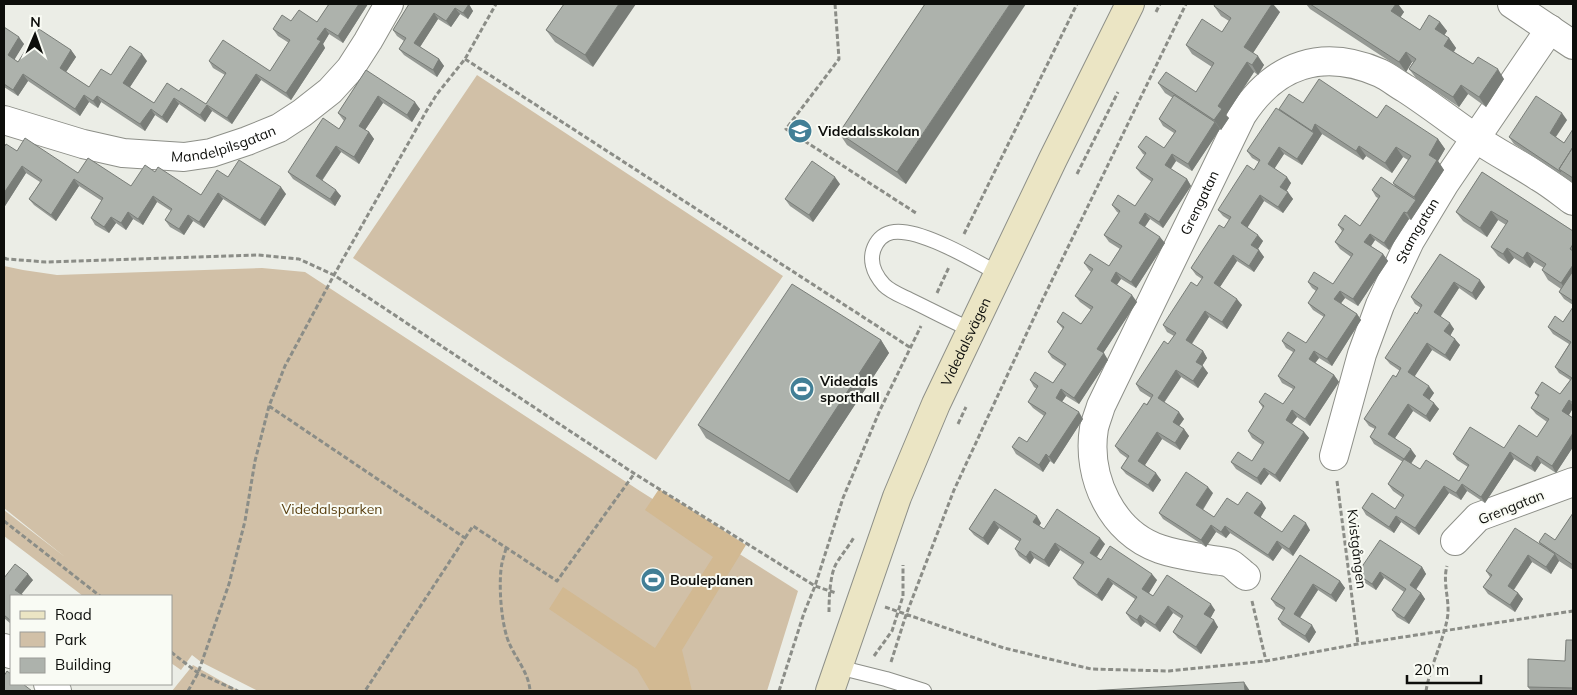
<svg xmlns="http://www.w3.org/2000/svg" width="1577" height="695" font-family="Mulish,sans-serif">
<rect width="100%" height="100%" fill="#ebede6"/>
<!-- green -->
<path fill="#d1c0a7" d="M477 75 783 276 656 460 353 258Z
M4 266 23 270 57 275 262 268 305 272 640 491 798 591 767 691H258L201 662 192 655 181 670 171 663V596H83L4 536V510L65 557 4 508Z
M193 665 239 691H172Z"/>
<!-- forest -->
<path fill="#d2b992" d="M659 489 746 545 682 650 692 691H650L637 669 549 609 563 587 655 648 713 557 645 510Z"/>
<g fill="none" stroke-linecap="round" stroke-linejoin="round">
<defs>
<path id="lane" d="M972 330C951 321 931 310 910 300 902 296 891 292 884 285 873 273 868 258 876 244 882 234 890 231 902 232 929 234 974 260 999 274
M838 667 886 679 924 691"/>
<g id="street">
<path d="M1512 4 1573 45"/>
<path id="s1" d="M4 120 83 144 123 153 184 157 211 153 247 141 279 128 302 113 330 91 350 69 368 41 389 4"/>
<path id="s2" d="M1334 456 1362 354 1380 305 1410 241 1445 183 1550 29"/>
<path d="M1455 541 1478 517 1573 482"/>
<path id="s3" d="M1246 576C1241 573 1236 567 1231 564 1226 561 1218 561 1213 560 1195 557 1177 555 1160 549 1112 533 1086 477 1094 428 1096 420 1099 413 1101 406L1242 115C1275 64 1323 48 1380 73 1389 77 1397 84 1406 89 1429 104 1451 121 1474 137 1495 152 1518 163 1539 177 1551 184 1562 193 1573 201"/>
<path d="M4 648 11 654"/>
<path d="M48 684 57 691"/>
</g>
<g id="secondary">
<path id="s4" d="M830 691 897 497 936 404 1053 159 1130 4"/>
</g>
</defs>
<!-- lane casing -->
<use href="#lane" stroke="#8d8f88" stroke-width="16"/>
<!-- street casing -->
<use href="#street" stroke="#8d8f88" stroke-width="30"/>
<!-- secondary casing -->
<use href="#secondary" stroke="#8d8f88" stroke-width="30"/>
<!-- path -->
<path stroke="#8b8d87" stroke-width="3" stroke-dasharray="5 2.5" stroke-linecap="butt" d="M835 4 839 59 786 129 916 213
M1156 12 1160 4
M465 59 911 348
M1077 174 1118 92
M964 234 1077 4
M4 258 7 259 46 262 258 255 299 259 334 275 635 474 815 586 836 593
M937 293 949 267
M269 406 465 538 365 691
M958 424 966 407
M1337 481 1358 644
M4 521 100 596
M465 538 473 526 557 581 634 474
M506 548C505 553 503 558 502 563 498 582 501 627 510 645 517 660 529 674 530 691
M1252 601 1266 661
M885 607 1004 648 1091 669 1169 671 1266 661 1358 644 1573 611
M829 612C829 598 830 575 836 564 842 554 849 546 854 537
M171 652 198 673 238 691
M874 656 892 631 903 596V565
M891 662 906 615 954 490 1038 309 1186 4
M188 691 198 673 229 584 245 521 255 461 269 406 285 366 334 275 427 110 437 94 465 59 496 4
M779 691 804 613 815 586 843 498 880 410 921 326
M1426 691C1430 667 1442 644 1447 620 1451 602 1442 584 1447 566"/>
<!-- lane -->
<use href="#lane" stroke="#fff" stroke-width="14"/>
<!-- street -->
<use href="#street" stroke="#fff" stroke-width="28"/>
<!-- secondary -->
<use href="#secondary" stroke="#ebe5c4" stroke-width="28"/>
</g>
<!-- wall -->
<path fill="#959994" d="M329 4H368L343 43 329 34 323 44 325 48 291 100 261 80 232 124 212 111 205 122 179 104 167 123 155 115 145 131 101 102 98 108 89 102 80 116 28 81 18 96 4 87V27L24 44 14 59 18 62 71 50 76 57 66 72 89 87 111 75 147 61 130 87 154 103 179 91 206 104 225 75 213 68 209 61 270 71 289 43 278 36 273 29 291 21 317 22Z
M409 4H468L473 11 468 19 460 14 451 27 438 19 420 47 439 59 444 66 437 77 404 55 399 49 404 41 397 36 393 30Z
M564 4 593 67 555 42 546 30Z
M925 4 906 184 847 145 839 133Z
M1306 4H1398L1404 12 1400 17 1420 30 1440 22 1447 31 1444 35 1449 38 1456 48 1454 52 1473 64 1504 79 1486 107 1468 94 1459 107 1416 78 1409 69 1413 62H1412L1406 72 1310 9Z
M1214 6 1280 12 1253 53 1264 65 1258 75 1254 72 1226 115 1229 118 1221 130 1220 129 1192 171 1176 161 1171 169 1187 179 1191 186 1163 228 1150 219 1145 227 1165 243 1136 288 1121 279 1117 285 1137 302 1103 353 1108 360 1079 404 1066 396 1062 402 1083 419 1054 464 1050 461 1043 472 1016 454 1012 447 1027 442 1044 416 1033 408 1028 402 1037 389 1034 387 1030 380 1053 383 1064 366 1052 358 1048 352 1063 329 1057 322 1081 324 1091 310 1080 302 1075 296 1091 272 1089 270 1084 263 1109 266 1120 249 1109 242 1104 235 1119 213 1117 212 1112 205 1135 206 1152 182 1141 174 1136 168 1145 155 1143 154 1138 147 1164 148 1174 133 1163 126 1159 119 1173 98 1165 93 1158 83 1196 92 1212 67 1192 54 1186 45 1222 32 1229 21 1221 16Z
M366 70 420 109 412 122 383 103 365 130 369 132 374 139 359 164 341 152 322 181 341 196 335 206 293 179 288 172 339 129 344 121 338 113Z
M1303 103 1377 118 1438 139 1445 149 1438 161 1444 170 1411 220 1409 219 1389 250 1375 240 1371 246 1383 254 1388 261 1358 306 1345 298 1341 303 1357 314 1361 320 1332 366 1319 358 1315 363 1334 375 1339 382 1310 426 1297 417 1292 424 1304 432 1309 438 1280 482 1269 474 1261 485 1236 469 1231 462 1252 461 1262 445 1252 438 1248 431 1263 408 1259 402 1283 404 1293 389 1282 383 1278 376 1293 352 1286 348 1282 341 1306 343 1324 317 1313 310 1308 303 1316 291 1312 288 1308 282 1333 284 1351 257 1340 249 1335 242 1342 231 1338 225 1360 226 1378 198 1376 197 1372 190 1395 186 1393 183 1408 160 1403 157 1392 173 1366 156 1363 160 1322 134 1302 165 1284 154 1274 168 1291 183 1286 191 1293 199 1283 213 1264 201 1247 227 1263 241 1258 249 1264 257 1254 272 1237 261 1220 287 1242 305 1227 329 1209 317 1192 344 1203 351 1207 358 1202 366 1208 373 1198 388 1181 377 1164 403 1184 419 1179 426 1184 429 1189 436 1180 450 1162 439 1145 465 1161 480 1153 492 1126 474 1121 468 1127 458 1120 453 1115 446 1151 398 1140 391 1136 384 1168 344 1174 336 1167 332 1163 325 1197 286 1202 279 1196 275 1191 268 1224 228 1229 220 1223 216 1218 210 1254 170 1259 162 1252 158 1247 151 1281 112 1279 109Z
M1567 120 1556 137 1564 143 1573 129V183L1514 144 1509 137Z
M4 146 78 173 131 186 155 172 201 195 228 177 286 194 265 226 223 199 204 228 193 221 184 235 170 227 165 220 171 211 157 202 143 225 133 219 126 230 116 223 109 233 95 225 91 218 102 201 79 186 56 221 34 205 29 199 40 182 26 173 5 206H4Z
M1482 172 1573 231V305L1564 299 1559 292 1561 289 1548 280 1542 270 1544 268 1534 262 1530 268 1514 258 1509 264 1498 256 1491 247 1506 225 1498 220 1487 237 1463 221 1456 212Z
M840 184 813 222 790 206 785 199Z
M1440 254 1485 287 1476 300 1459 288 1440 316 1454 329 1450 335 1460 345 1450 361 1432 350 1414 376 1434 393 1429 400 1439 409 1430 422 1413 411 1395 438 1416 456 1411 464 1420 469 1459 481 1468 467 1457 460 1453 454 1504 448 1537 437 1547 422 1536 414 1531 408 1538 397 1535 393 1560 394 1570 380 1559 373 1555 367 1569 344 1553 334 1548 327 1563 322 1573 307V408L1569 415 1573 418V447L1556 473 1541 463 1535 472 1514 459 1485 503 1467 491 1461 500 1449 493 1419 535 1401 522 1394 533 1366 515 1362 508 1395 509 1403 498 1393 491 1388 484 1403 462 1374 444 1370 437 1375 429 1369 426 1364 419 1400 371 1390 364 1385 358 1421 308 1415 304 1411 297Z
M881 340 889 353 797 493 706 438 698 425Z
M995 489 1041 523 1039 526 1044 529 1105 544 1097 557 1101 560 1157 580 1149 593 1153 596 1215 610 1210 618 1218 627 1201 654 1178 638 1173 632 1182 619 1173 613 1160 632 1145 622 1141 627 1131 620 1126 613 1135 599 1113 584 1102 601 1078 585 1073 578 1082 565 1060 550 1049 567 1034 558 1030 564 1019 556 1015 549 1020 542 999 528 988 545 974 535 969 529Z
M1213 493 1203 510 1214 517 1238 505 1266 508 1260 517 1282 532 1310 530 1293 556 1282 548 1273 561 1230 533 1226 538 1216 532 1206 547 1163 519 1159 513Z
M1573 513V570L1559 561 1551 574 1532 562 1514 590 1518 593 1523 599 1515 612 1488 594 1483 587 1490 577 1486 571 1540 545 1539 542 1555 540Z
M1300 555 1340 581 1345 588 1336 602 1318 590 1300 618 1316 632 1309 643 1282 625 1278 619 1283 610 1276 606 1271 599Z
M1422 567 1426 574 1416 590 1421 593 1425 599 1409 624 1397 617 1392 610 1404 592 1384 578 1376 590 1362 581 1357 574Z
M4 578 33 580 21 594 11 596V624L4 618Z
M1573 640V691H1531L1528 687 1565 661Z"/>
<!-- shaded-wall -->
<path fill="#797d78" d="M359 4H368L343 43 338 36Z
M469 4 473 11 468 19 463 13Z
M619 4H636L593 67 585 55Z
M1010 4H1026L906 184 897 172Z
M1272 4H1273L1280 12 1251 56 1244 47Z
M1396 4H1398L1404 12 1398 21 1391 11Z
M455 8 460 14 451 27 446 21Z
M434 13 438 19 418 50 414 43Z
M1440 22 1447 31 1442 39 1435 29Z
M325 28 329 34 323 44 325 48 291 100 286 93 317 39Z
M19 37 24 44 13 62 8 55Z
M1449 38 1456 48 1451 55 1444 46Z
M71 50 76 57 64 75 60 68Z
M1406 52 1412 62 1406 72 1399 62Z
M142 54 147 61 128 90 123 83Z
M1258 56 1264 65 1258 75 1252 65Z
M439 59 444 66 437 77 433 70Z
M1247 62 1254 72 1226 115 1229 118 1221 130 1214 120 1218 106Z
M1498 69 1504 79 1486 107 1479 97Z
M23 74 28 81 18 96 13 90Z
M256 74 261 80 232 124 227 118Z
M1461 85 1468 94 1459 107 1453 97Z
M84 95 89 102 80 116 75 109Z
M97 96 101 102 98 108 93 101Z
M378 96 383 103 363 133 359 126Z
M174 98 179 104 167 123 162 117Z
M415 102 420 109 412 122 407 115Z
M207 105 212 111 205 122 200 115Z
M151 109 155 115 145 131 140 124Z
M1562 113 1567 120 1554 139 1550 133Z
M1215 122 1220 129 1192 171 1188 164Z
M1315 124 1322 134 1302 165 1297 159 1314 133 1312 131Z
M369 132 374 139 359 164 354 157Z
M1438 139 1445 149 1438 161 1444 170 1411 220 1407 213 1416 200 1414 197 1429 155Z
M336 146 341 152 320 183 316 176Z
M1359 146 1366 156 1363 160 1356 151Z
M1279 147 1284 154 1273 171 1268 164Z
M1396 147 1403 157 1392 173 1385 163Z
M1172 154 1176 161 1169 171 1165 165Z
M22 166 26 173 5 206 4 205V193Z
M835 177 840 184 813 222 809 215Z
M1287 177 1291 183 1285 194 1280 187Z
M74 179 79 186 56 221 51 215Z
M1187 179 1191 186 1163 228 1159 222Z
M281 187 286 194 265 226 260 220Z
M336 190 341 196 335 206 330 199Z
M1288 192 1293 199 1283 213 1278 207Z
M218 193 223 199 204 228 199 222Z
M1260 195 1264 201 1246 230 1241 223Z
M153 196 157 202 143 225 138 219Z
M1491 211 1498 220 1487 237 1480 228Z
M128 212 133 219 126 230 121 223Z
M1404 212 1409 219 1389 250 1384 243Z
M1145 213 1150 219 1143 229 1139 223Z
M188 215 193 221 184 235 179 229Z
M111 217 116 223 109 233 104 227Z
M1370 234 1375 240 1369 249 1364 242Z
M1258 235 1263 241 1256 252 1251 245Z
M1160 237 1165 243 1136 288 1131 282Z
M1507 248 1514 258 1509 264 1503 254Z
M1259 250 1264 257 1254 272 1249 266Z
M1527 252 1534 262 1530 268 1523 258Z
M1383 254 1388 261 1358 306 1353 299Z
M1233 255 1237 261 1218 290 1214 283Z
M1573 265V285L1568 293 1561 283Z
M1116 272 1121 279 1115 287 1111 281Z
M1480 280 1485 287 1476 300 1472 293Z
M1454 282 1459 288 1439 319 1434 312Z
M1340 291 1345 298 1339 306 1334 299Z
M1132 295 1137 302 1102 355 1097 349Z
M1237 299 1242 305 1227 329 1222 322Z
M1205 311 1209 317 1190 346 1186 340Z
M1357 314 1361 320 1332 366 1327 359Z
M1450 323 1454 329 1449 338 1444 331Z
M1455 339 1460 345 1450 361 1445 355Z
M881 340 889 353 797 493 789 481Z
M1427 343 1432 350 1413 379 1408 372Z
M1203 351 1207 358 1200 369 1196 362Z
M1314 351 1319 358 1313 366 1309 359Z
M1104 353 1108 360 1079 404 1074 398Z
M1203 366 1208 373 1198 388 1193 381Z
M1176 370 1181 377 1162 405 1158 398Z
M1334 375 1339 382 1310 426 1305 419Z
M1429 386 1434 393 1428 402 1423 395Z
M1061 389 1066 396 1060 404 1056 398Z
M1569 400 1573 406V408L1567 418 1562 411Z
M1434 403 1439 409 1430 422 1426 416Z
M1408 404 1413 411 1393 441 1388 434Z
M1292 410 1297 417 1290 426 1286 420Z
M1079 412 1083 419 1054 464 1049 457Z
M1179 412 1184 419 1177 429 1173 422Z
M1184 429 1189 436 1180 450 1175 443Z
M1157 432 1162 439 1143 468 1138 461Z
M1304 432 1309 438 1280 482 1275 475Z
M1573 433V447L1556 473 1552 466Z
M1411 449 1416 456 1409 466 1404 459Z
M1510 452 1514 459 1485 503 1481 497Z
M1046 454 1050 461 1043 472 1039 465Z
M1537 456 1541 463 1535 472 1531 466Z
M1264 468 1269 474 1261 485 1257 478Z
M1156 473 1161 480 1153 492 1148 485Z
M1462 484 1467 491 1461 500 1456 493Z
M1444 486 1449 493 1419 535 1415 528Z
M1208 487 1213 493 1201 512 1196 505Z
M1262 502 1266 508 1259 520 1254 513Z
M1037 516 1041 523 1038 528 1033 522Z
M1396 516 1401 522 1394 533 1389 527Z
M994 521 999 528 988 545 983 538Z
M1306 523 1310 530 1293 556 1289 549Z
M1211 525 1216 532 1206 547 1201 540Z
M1225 526 1230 533 1226 538 1221 532Z
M1100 538 1105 544 1095 559 1090 553Z
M1277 541 1282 548 1273 561 1268 555Z
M1055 543 1060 550 1049 567 1044 560Z
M1030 551 1034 558 1030 564 1026 557Z
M1555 554 1559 561 1551 574 1546 567Z
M1528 555 1532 562 1512 592 1508 586Z
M1422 567 1426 574 1414 592 1410 585Z
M1380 572 1384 578 1376 590 1372 584Z
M28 574 33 580 20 596 15 590Z
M1152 574 1157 580 1147 596 1142 589Z
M1108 578 1113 584 1102 601 1097 595Z
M1340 581 1345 588 1336 602 1331 595Z
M1313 584 1318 590 1298 620 1294 614Z
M1421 593 1425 599 1409 624 1404 618Z
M1518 593 1523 599 1515 612 1510 605Z
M1211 604 1215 610 1209 621 1204 614Z
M1168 606 1173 613 1160 632 1155 625Z
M1140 615 1145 622 1141 627 1137 620Z
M1214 620 1218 627 1201 654 1196 647Z
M1312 625 1316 632 1309 643 1305 636Z
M1244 682 1250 691H1245Z"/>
<!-- building -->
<path fill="#adb2ac" stroke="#797d78" d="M329 4H359L338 36 325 28 317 39 321 41 286 93 256 74 227 118 207 105 200 115 174 98 162 117 151 109 140 124 97 96 93 101 84 95 75 109 23 74 13 90 4 84V27L19 37 8 55 18 62 39 29 71 50 60 68 89 87 101 69 111 75 130 46 142 54 123 83 154 103 167 83 179 91 181 88 206 104 226 73 209 61 223 40 270 71 290 40 273 29 282 15 291 21 299 10 317 22Z
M409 4H469L463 13 455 8 446 21 434 13 414 43 439 59 433 70 399 49 406 38 393 30Z
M564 4H619L585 55 546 30Z
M925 4H1010L897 172 839 133Z
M1215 4H1272L1244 47 1258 56 1252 65 1247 62 1218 106 1222 109 1214 120 1158 83 1166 72 1196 92 1214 63 1186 45 1202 19 1222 32 1231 18 1214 6Z
M1310 4H1396L1391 11 1420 30 1429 15 1440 22 1435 29 1449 38 1444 46 1473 64 1478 57 1498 69 1479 97 1461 85 1453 97 1409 69 1416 59 1406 52 1399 62Z
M366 70 415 102 407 115 378 96 359 126 369 132 354 157 336 146 316 176 336 190 330 199 288 172 323 118 339 129 346 118 338 113Z
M1319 79 1377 118 1386 105 1438 139 1429 155 1437 160 1414 197 1393 183 1411 156 1396 147 1385 163 1359 146 1356 151 1315 124 1312 131 1279 109 1289 94 1303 103Z
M1174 95 1215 122 1188 164 1172 154 1165 165 1187 179 1159 222 1145 213 1139 223 1160 237 1131 282 1116 272 1111 281 1132 295 1097 349 1104 353 1074 398 1061 389 1056 398 1079 412 1049 457 1046 454 1039 465 1012 447 1019 437 1027 442 1046 413 1028 402 1038 386 1030 380 1035 372 1053 383 1066 364 1048 352 1064 327 1057 322 1063 312 1081 324 1093 307 1075 296 1093 269 1084 263 1090 254 1109 266 1122 246 1104 235 1120 211 1112 205 1118 195 1135 206 1153 179 1136 168 1146 153 1138 147 1146 136 1164 148 1176 131 1159 119Z
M1536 96 1562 113 1550 133 1564 143 1573 129V147L1559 169 1561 172 1509 137Z
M1276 108 1314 133 1297 159 1279 147 1268 164 1287 177 1280 187 1288 192 1278 207 1260 195 1241 223 1258 235 1251 245 1259 250 1249 266 1233 255 1214 283 1237 299 1222 322 1205 311 1186 340 1203 351 1196 362 1203 366 1193 381 1176 370 1158 398 1179 412 1173 422 1184 429 1175 443 1157 432 1138 461 1156 473 1148 485 1121 468 1129 456 1115 446 1144 403 1147 405 1153 395 1136 384 1164 341 1168 344 1176 333 1163 325 1191 282 1197 286 1203 277 1191 268 1219 225 1224 228 1231 217 1218 210 1247 165 1254 170 1260 160 1247 151Z
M25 138 78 173 88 158 131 186 145 165 155 172 158 167 201 195 217 170 228 177 239 160 281 187 260 220 218 193 199 222 188 215 179 229 165 220 172 209 153 196 138 219 128 212 121 223 111 217 104 227 91 218 103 198 74 179 51 215 29 199 42 180 22 166 4 193V146H5L6 144 17 151Z
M1573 147V178L1559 169Z
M812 161 835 177 809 215 785 199Z
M1482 172 1573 231V244L1570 249 1573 251V265L1561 283 1542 270 1546 264 1527 252 1523 258 1507 248 1503 254 1491 247 1508 221 1491 211 1480 228 1456 212Z
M1381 177 1416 200 1407 213 1404 212 1384 243 1370 234 1364 242 1383 254 1353 299 1340 291 1334 299 1357 314 1327 359 1314 351 1309 359 1334 375 1305 419 1292 410 1286 420 1304 432 1275 475 1264 468 1257 478 1231 462 1238 452 1252 461 1264 442 1248 431 1264 406 1259 402 1265 393 1283 404 1295 387 1278 376 1295 350 1282 341 1288 332 1306 343 1325 315 1308 303 1318 288 1308 282 1314 272 1333 284 1353 254 1335 242 1344 229 1338 225 1345 215 1360 226 1380 196 1372 190Z
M1440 254 1480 280 1472 293 1454 282 1434 312 1450 323 1444 331 1455 339 1445 355 1427 343 1408 372 1429 386 1423 395 1434 403 1426 416 1408 404 1388 434 1411 449 1404 459 1370 437 1376 427 1364 419 1393 375 1396 377 1401 368 1385 358 1415 312 1417 314 1422 305 1411 297Z
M1573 271V301L1559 292Z
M792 284 881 340 789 481 698 425Z
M1573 307V403L1569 400 1562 411 1573 418V433L1552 466 1537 456 1531 466 1510 452 1481 497 1462 484 1456 493 1444 486 1415 528 1396 516 1389 527 1362 508 1372 493 1395 509 1404 495 1388 484 1404 459 1420 469 1426 460 1459 481 1469 465 1453 454 1470 427 1504 448 1519 425 1537 437 1549 419 1531 408 1539 395 1535 393 1542 382 1560 394 1572 378 1555 367 1571 342 1548 327 1555 316 1563 322Z
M1186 472 1208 487 1196 505 1214 517 1227 498 1238 505 1247 492 1262 502 1254 513 1282 532 1294 515 1306 523 1289 549 1277 541 1268 555 1225 526 1221 532 1211 525 1201 540 1159 513Z
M995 489 1037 516 1033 522 1044 529 1057 509 1100 538 1090 553 1101 560 1110 546 1152 574 1142 589 1153 596 1167 575 1211 604 1204 614 1214 620 1196 647 1173 632 1183 616 1168 606 1155 625 1140 615 1137 620 1126 613 1137 597 1108 578 1097 595 1073 578 1084 562 1055 543 1044 560 1030 551 1026 557 1015 549 1021 539 994 521 983 538 969 529Z
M1573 513V565L1539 542 1545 533 1555 540Z
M1515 528 1555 554 1546 567 1528 555 1508 586 1518 593 1510 605 1483 587 1492 575 1486 571Z
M1380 540 1422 567 1410 585 1421 593 1404 618 1392 610 1406 589 1380 572 1372 584 1357 574Z
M1300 555 1340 581 1331 595 1313 584 1294 614 1312 625 1305 636 1278 619 1285 608 1271 599Z
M15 564 28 574 15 590 24 596H11V621L4 615V578Z
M1566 640H1573V688L1528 687V659L1565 661Z
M7 671 11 674V684H23L32 691H4V676Z
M1244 682 1245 691H1087Z"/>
<!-- icons -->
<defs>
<symbol id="school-disc" viewBox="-11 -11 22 22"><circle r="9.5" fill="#427f96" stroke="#f9fbf4"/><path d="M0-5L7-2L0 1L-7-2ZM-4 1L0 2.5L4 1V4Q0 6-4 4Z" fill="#fff"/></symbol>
<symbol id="stadium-disc" viewBox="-11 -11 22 22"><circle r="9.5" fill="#427f96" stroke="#f9fbf4"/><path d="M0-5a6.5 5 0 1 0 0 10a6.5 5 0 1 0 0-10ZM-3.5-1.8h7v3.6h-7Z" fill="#fff"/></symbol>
</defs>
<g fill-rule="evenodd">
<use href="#school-disc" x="786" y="117" width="28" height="28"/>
<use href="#stadium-disc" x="788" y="375" width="28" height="28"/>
<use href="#stadium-disc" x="639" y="566" width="28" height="28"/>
</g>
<g text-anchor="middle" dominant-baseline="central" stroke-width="4" stroke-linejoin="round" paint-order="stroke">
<!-- poi labels -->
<g font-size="14" font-weight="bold" fill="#0d0e0b" stroke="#f9fbf4" text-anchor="start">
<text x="818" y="131">Videdalsskolan</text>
<text x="820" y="381">Videdals<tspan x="820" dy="16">sporthall</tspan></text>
<text x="670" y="580">Bouleplanen</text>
</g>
<!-- street labels -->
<g font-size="14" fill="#0d0e0b" stroke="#f9fbf4">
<text stroke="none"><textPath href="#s1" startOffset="226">Mandelpilsgatan</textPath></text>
<text stroke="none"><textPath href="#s3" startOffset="490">Grengatan</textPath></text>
<text stroke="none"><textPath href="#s2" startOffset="241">Stamgatan</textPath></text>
<text stroke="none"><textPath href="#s4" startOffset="375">Videdalsvägen</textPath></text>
<text transform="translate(1511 507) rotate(-22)">Grengatan</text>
<text transform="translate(1357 549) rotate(83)">Kvistgången</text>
</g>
<!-- park labels -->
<g font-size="14" fill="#5b4112" stroke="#f9fbf4">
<text x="332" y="509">Videdalsparken</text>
</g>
</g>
<!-- border -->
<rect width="1577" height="695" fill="none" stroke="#0d0e0b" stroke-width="10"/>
<!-- legend -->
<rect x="10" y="595" width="162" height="90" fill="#f9fbf4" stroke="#9b9c97"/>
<rect x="20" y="611" width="25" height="8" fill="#ebe5c4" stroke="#9b9c97"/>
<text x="55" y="620" font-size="15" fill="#0d0e0b">Road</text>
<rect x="20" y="632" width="25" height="15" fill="#d1c0a7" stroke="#9b9c97"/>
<text x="55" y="645" font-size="15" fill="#0d0e0b">Park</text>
<rect x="20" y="658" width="25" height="15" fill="#adb2ac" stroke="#9b9c97"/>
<text x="55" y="670" font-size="15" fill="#0d0e0b">Building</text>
<!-- north arrow -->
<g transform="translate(35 35) rotate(2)" stroke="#f9fbf4" stroke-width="4" paint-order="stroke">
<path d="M0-4L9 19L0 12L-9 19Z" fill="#0d0e0b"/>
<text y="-8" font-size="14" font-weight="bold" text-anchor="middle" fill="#0d0e0b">N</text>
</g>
<!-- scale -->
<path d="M1407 675v8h74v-8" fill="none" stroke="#0d0e0b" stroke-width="2.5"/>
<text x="1414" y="675" font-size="15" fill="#0d0e0b" stroke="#f9fbf4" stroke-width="4" paint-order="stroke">20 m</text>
</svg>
